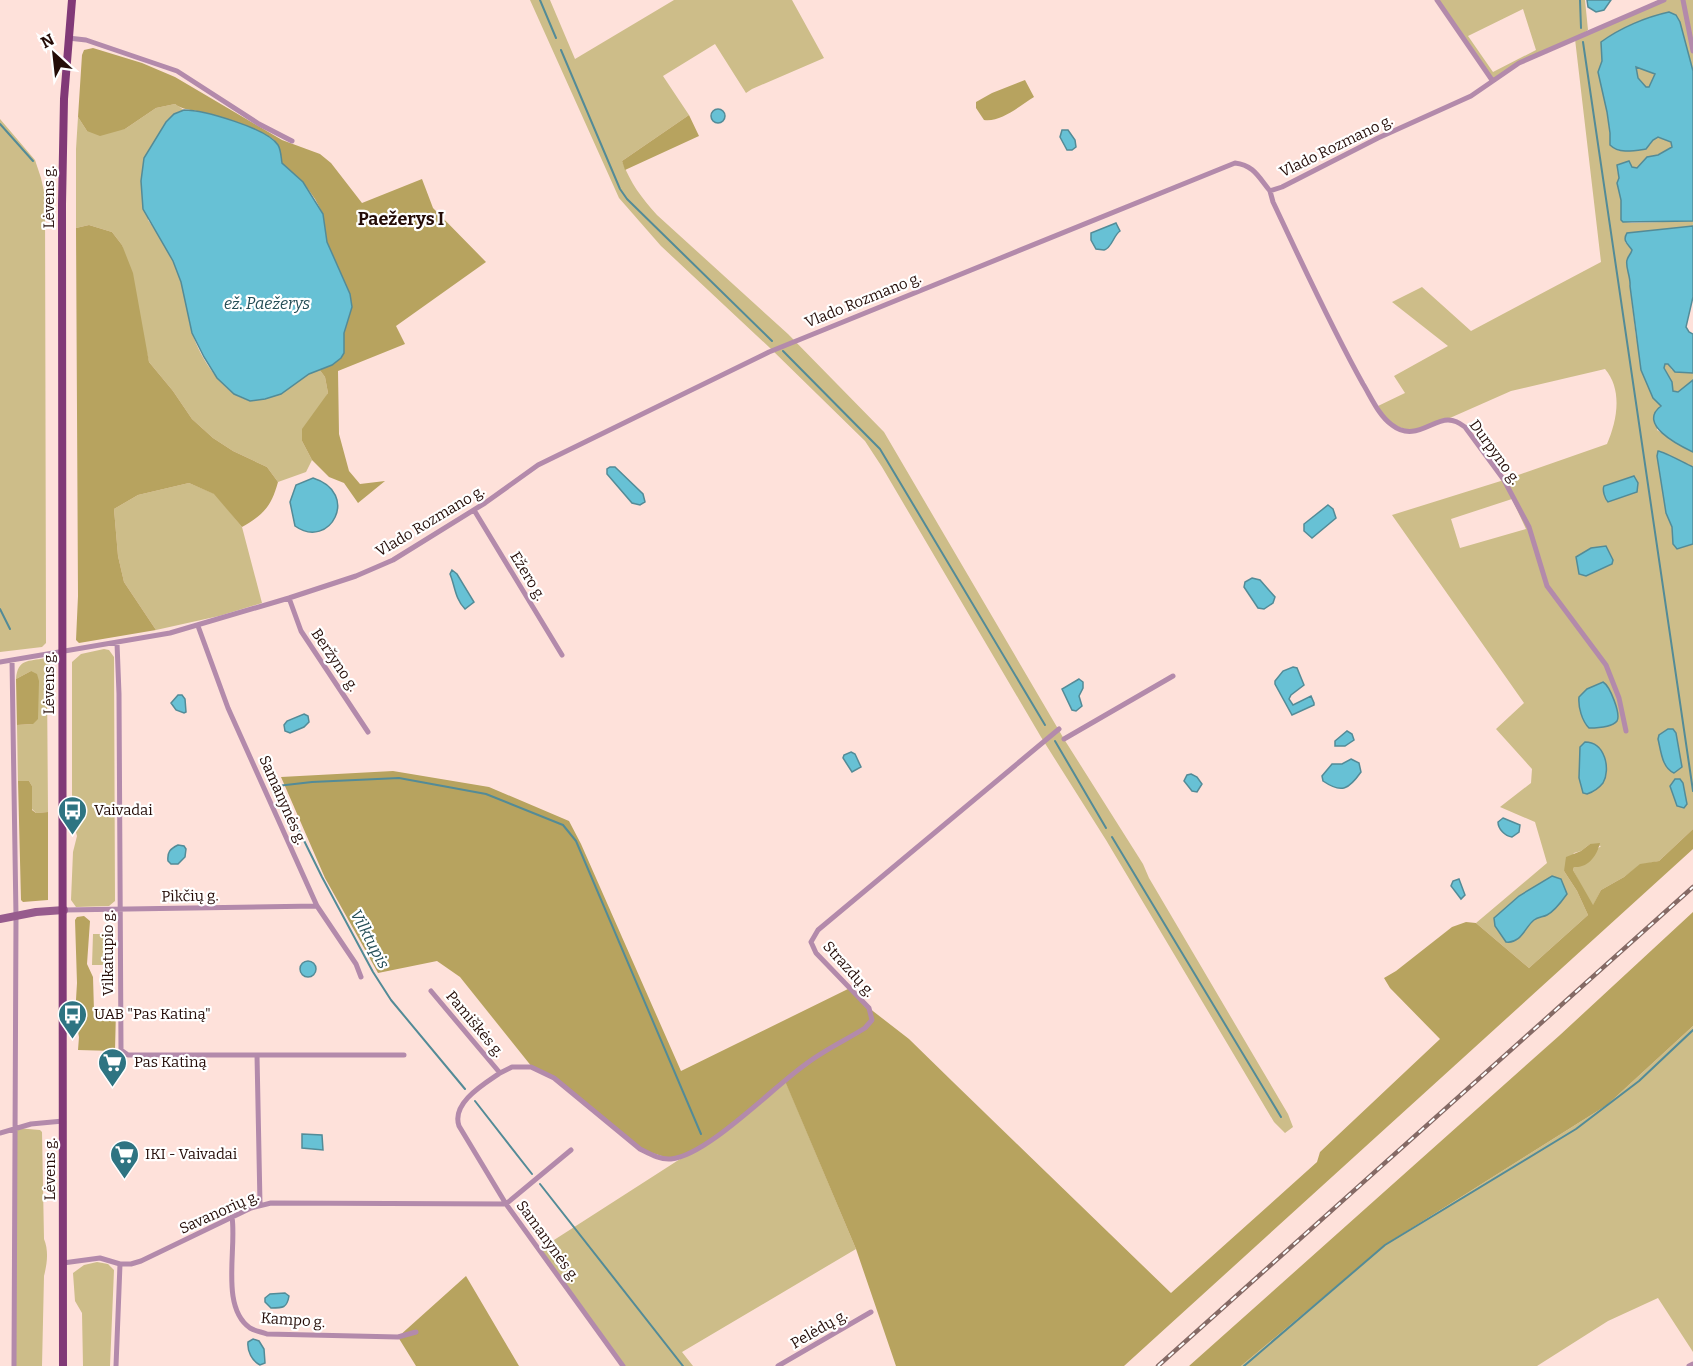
<svg xmlns="http://www.w3.org/2000/svg" width="1693" height="1366" font-family="Bitter,serif">
<rect width="100%" height="100%" fill="#fee1da"/>
<!-- green -->
<path fill="#cdbd89" fill-rule="evenodd" d="M530 0H550L575 59 674 0H792L824 58 752 89 746 93 715 44 663 76 689 115 622 161C631 184 641 197 657 215L788 334 884 432 1064 739 1143 864 1149 878 1288 1114 1293 1127 1285 1133 1274 1122 1106 840 1041 737 882 467 865 441 770 348 661 246 619 198Z
M1436 0H1585L1588 30 1579 36 1664 0H1693V71L1680 22 1609 36 1602 42V61L1598 72 1607 112 1610 133V145C1620 156 1637 149 1650 145L1653 140 1658 137 1671 142 1672 147 1658 155H1654L1637 168H1617L1619 178 1617 183 1621 200V220L1623 222 1632 223 1693 221V226L1627 233 1625 242 1632 250 1627 259V267L1631 277 1630 286 1636 337 1653 398 1660 404 1661 407 1657 430 1693 452V467L1675 460 1663 452 1657 456 1666 513 1670 519 1677 549 1693 544V829L1659 861 1640 865 1624 877 1601 890 1593 906 1591 905 1573 870 1574 867 1601 846 1590 844 1581 851 1574 853 1564 871 1577 891 1588 915 1529 968 1476 923 1547 863 1535 822 1500 807 1531 783 1532 769 1496 729 1524 703 1392 515 1504 480 1607 444C1617 421 1623 390 1605 369L1511 391 1425 429 1411 431 1390 424 1378 406 1405 393 1394 376 1448 346 1392 302 1422 287 1471 331 1601 262 1575 39 1519 63 1492 80ZM1523 9 1536 50 1493 72 1468 36ZM1512 499 1526 529 1460 548 1451 519Z
M1636 67 1656 74 1649 87H1646L1638 78Z
M175 104 184 110C177 113 170 116 165 123 150 145 151 193 148 220 162 239 174 259 181 282 186 298 187 315 192 332 198 353 215 380 233 393 238 397 245 399 250 401L319 369 325 377 328 393 302 441 312 460 306 472 278 482 267 467 233 451 213 438 192 419 173 391 149 362 122 245 112 232 89 225 76 228V149L78 117 87 131 125 129 156 108Z
M0 119 35 160 41 178 45 196 46 643 42 647 0 652Z
M1665 364H1668L1672 370 1693 373V380L1678 392 1673 391 1672 382 1664 368Z
M189 483 215 494 242 527 262 603 219 616 156 630 124 582 118 556 114 509 138 495Z
M104 649 109 650 114 657 115 901 109 906 76 907 71 900 73 852 77 836 72 817V662L81 654Z
M45 658 50 661 47 682 48 812 36 813 32 809V786L29 781H18L17 725 33 724 31 671 16 679C18 658 28 662 45 658Z
M93 934H109V965H92Z
M1693 1026V1352L1658 1298 1608 1321 1537 1366H1241L1388 1243 1607 1105Z
M785 1080 856 1249 682 1352 693 1366H623L540 1249 691 1152Z
M16 1128 40 1130 42 1132 44 1239C49 1251 47 1264 44 1276L42 1366H14Z
M97 1262 108 1264 114 1270 110 1366H83L82 1313 75 1301 73 1273 84 1265Z"/>
<!-- forest -->
<path fill="#b7a35f" d="M93 48 142 63 175 77 282 140 320 154 331 163 362 203 422 179 433 208 486 262 396 326 405 344 338 371 339 434 349 471 360 484 385 481 358 503 344 483 329 477 312 460 302 441V429L328 393 325 377 319 369 332 365 344 353V333L352 307 350 294 327 242 323 214 315 199 303 182 282 163C281 156 279 147 275 141 266 130 212 115 197 111 188 109 183 110 175 104L156 108 125 129 100 136 87 131 78 117 82 55 84 50Z
M1025 80 1034 97C1021 105 1000 123 984 120L976 108V102L992 93Z
M689 115 699 136 625 170 622 161Z
M89 225 112 232 122 245 133 273 149 362 173 391 192 419 213 438 233 451 267 467 278 482C271 507 264 514 242 527L214 494 189 483 138 495 114 509 118 556 124 582 156 630 79 643 76 640 78 596 76 228Z
M31 671 37 674 39 681 38 719 33 724 17 725 16 679Z
M393 771 489 787 569 821 581 844 681 1071 850 988 869 1008 909 1039 952 1081 1171 1293 1317 1162 1320 1152 1440 1039 1390 988 1384 978 1396 971 1452 927 1466 922 1476 923 1529 968 1588 915 1577 891 1564 871 1566 857 1581 851 1590 844 1600 843C1597 855 1589 868 1574 867L1573 870 1593 905 1601 890 1624 877 1640 864 1659 861 1693 829V849L1124 1366H896L856 1249 785 1081 717 1137 691 1152 671 1159 640 1149 554 1078 532 1067 460 977 437 961 378 973 325 878 281 777Z
M18 781H29L32 786V810L36 813 48 812V900L23 902 21 900Z
M1693 912V1026L1607 1105 1388 1243 1241 1366H1189L1560 1035Z
M84 916 90 921 87 964 93 977 94 1011 116 1010 115 1051 78 1050 79 1037 75 1016 77 983 75 920 77 917Z
M466 1276 519 1366H416L398 1337Z"/>
<!-- water -->
<path fill="#67c1d5" stroke="#538b97" stroke-width="1.5" fill-rule="evenodd" d="M1587 0H1611L1604 10 1596 12 1588 7Z
M1669 12 1676 15 1680 22 1693 71V221L1623 222 1621 220V200L1617 183 1619 178 1617 165 1629 161 1632 167 1637 168 1647 157 1658 155 1672 147 1671 142 1658 137 1653 140 1646 149C1633 151 1619 154 1610 145V133L1607 112 1598 72 1602 61 1601 42C1620 28 1646 17 1669 12ZM1636 67 1655 74 1649 87H1646L1638 78Z
M711 116a7 7 0 1 1 14 0a7 7 0 1 1-14 0Z
M184 110C203 110 267 128 278 145 281 150 281 157 282 163L303 182 323 214 327 242 350 294 352 307 344 333V353L341 358 332 365 309 374 281 394 265 399 250 401 234 394 217 378 204 357 192 333 181 282 173 261 143 209 141 181 144 158 166 122 174 114Z
M1062 130H1068L1075 140 1076 147 1072 150H1067L1060 137Z
M1116 223 1120 231C1113 236 1112 248 1104 250L1096 249 1091 240V233Z
M1693 226V297L1686 327 1689 332 1693 334V373L1675 372 1668 364H1665L1664 368 1672 382 1673 391 1678 392 1693 380V452C1678 445 1637 424 1661 406L1653 398 1641 370 1630 286C1631 277 1625 267 1627 260 1628 256 1631 254 1632 250 1628 244 1622 241 1627 233Z
M1658 451C1665 452 1684 463 1693 467V544L1677 549 1673 544 1672 527 1666 513 1657 456Z
M610 467H615L643 494 645 502 640 505 632 503 607 474V469Z
M1634 476 1638 483 1637 492 1608 502C1605 499 1602 490 1604 486Z
M313 478C361 493 330 551 295 526L290 502 296 485Z
M1328 505 1333 509 1336 518 1312 538 1304 531V524Z
M1606 546 1613 560 1612 564 1586 576 1579 574 1576 557 1591 548Z
M452 570 457 574 474 602 465 609C455 599 455 586 450 574Z
M1252 578 1260 580 1275 597 1273 603 1264 609 1258 608 1244 587 1245 582Z
M1293 667 1297 668 1304 685 1291 695 1289 699 1293 705 1311 696 1314 703V705L1292 715 1275 684V681L1283 671Z
M1079 679 1083 682V688L1079 696 1082 706 1076 711 1072 710 1062 689Z
M1603 682C1610 686 1621 714 1617 721 1612 727 1597 728 1589 728 1582 721 1578 707 1579 697L1587 689Z
M178 695H182L185 699 186 712 184 713 176 710 171 703Z
M304 714 308 716 309 722 304 727 290 733 285 731 284 725 287 721Z
M1668 729H1673L1676 733 1682 767 1674 773C1662 768 1661 751 1658 739L1659 735Z
M1347 731 1352 734 1354 740 1345 746H1335V741Z
M1585 742C1605 742 1611 769 1603 783 1599 788 1593 792 1587 794L1583 793 1579 778 1580 747Z
M851 752 855 754 861 767 852 772 843 758 844 755Z
M1351 759 1359 763 1361 772C1349 789 1342 794 1323 781L1322 776 1332 764H1342Z
M1191 774 1197 777 1202 784 1197 792 1192 791 1184 781 1187 775Z
M1675 779H1680L1683 783 1687 804 1684 808 1677 806 1670 786Z
M1503 818 1520 825 1519 832 1512 837C1505 836 1498 829 1498 822Z
M178 845 184 846 186 849 185 857 178 864H171L168 861C167 852 170 849 178 845Z
M1552 876 1561 879 1567 894C1562 901 1555 911 1547 915 1543 917 1538 917 1534 920 1525 927 1521 944 1506 942L1495 926 1494 918 1519 896Z
M1459 879 1465 895 1461 899 1451 886 1453 881Z
M300 969a8 8 0 1 1 16 0a8 8 0 1 1-16 0Z
M302 1134 322 1135 323 1150 302 1148Z
M285 1293 289 1296C287 1308 283 1308 271 1308L265 1302V1298L270 1294Z
M253 1339 259 1341 264 1349 265 1363 260 1365C252 1361 247 1351 248 1342Z"/>
<g fill="none" stroke-linecap="round" stroke-linejoin="round">
<!-- stream -->
<path stroke="#538b97" stroke-width="2" d="M540 0 556 38
M1580 0 1581 28
M1583 42 1693 791
M561 50 620 189 627 199 772 341
M0 124 33 161
M783 351 880 449 1045 725
M0 609 10 629
M1055 741 1106 828
M1112 837 1281 1117
M465 1089 391 1000 373 972 322 877 277 786 312 782 399 778 486 794 563 825 576 841 701 1134
M475 1101 532 1174
M540 1184 683 1366
M1244 1366 1385 1245 1576 1129 1639 1081 1693 1030"/>
<!-- minor -->
<path stroke="#b38aab" stroke-width="5" d="M1437 0 1492 80
M1683 0 1693 51
M68 38 86 40 177 71 259 124 292 141
M1270 191 1273 202C1302 263 1330 325 1363 384 1371 397 1379 416 1392 425 1414 442 1431 420 1448 420 1455 420 1459 423 1465 427L1504 480 1529 527 1547 586 1606 665 1619 698 1626 731
M474 510 562 655
M289 598 301 631 368 732
M198 626 228 708 317 906 356 964 361 977
M117 643 119 694 121 1050 128 1055H404
M12 660 16 916 14 1366
M0 662 170 633 289 598 356 576 393 560 485 503 538 465 769 352 1235 163C1254 165 1259 178 1270 191L1282 187 1378 138 1471 96 1519 63 1664 0
M1064 739 1173 676
M64 910 317 906
M431 991 500 1073C484 1084 451 1103 459 1126L506 1204 623 1366
M257 1055 260 1204
M500 1073 512 1067H531L554 1078 640 1149C650 1154 660 1160 671 1159 708 1155 773 1087 806 1064 824 1050 846 1040 865 1028L872 1020 869 1008 816 953 811 942 818 930 1059 729
M0 1133 31 1124 63 1121
M232 1217C237 1249 220 1307 250 1328 255 1331 262 1332 267 1334L398 1337 416 1332
M63 1263 100 1258 120 1264
M116 1366 120 1264H131L141 1261 251 1208 271 1203 506 1204 571 1150
M778 1366 871 1312
M1689 1366 1693 1364"/>
<!-- secondary -->
<path stroke="#975b8d" stroke-width="8" d="M0 919 36 912 64 910"/>
<!-- primary -->
<path stroke="#813977" stroke-width="8" d="M63 1366 62 204 64 99 72 0"/>
<defs>
<path id="rail" d="M1158 1366 1693 887"/>
</defs>
<!-- rail casing -->
<use href="#rail" stroke="#856a65" stroke-width="4.5"/>
<!-- rail -->
<use href="#rail" stroke="#fff" stroke-width="2" stroke-dasharray="7" stroke-linecap="butt"/>
</g>
<!-- icons -->
<defs>
<symbol id="bus-pin" viewBox="-11 -11 22 30"><path d="M0 17L-7.5 6A9.5 9.5 0 1 1 7.5 6Z" fill="#2e7482" stroke="#fff"/><path d="M-5-6H5V4H4V6H2V4H-2V6H-4V4H-5ZM-3.5-4V0h7V-4ZM-3.5 1.2v1.5H-2V1.2ZM2 1.2v1.5H3.5V1.2Z" fill="#fff"/></symbol>
<symbol id="supermarket-pin" viewBox="-11 -11 22 30"><path d="M0 17L-7.5 6A9.5 9.5 0 1 1 7.5 6Z" fill="#2e7482" stroke="#fff"/><path d="M-6-5.5h2.5l.6 2H6L4.5 2H-2.5L-4.4-4H-6ZM-1.5 3.2a1.3 1.3 0 1 0 .1 0ZM3 3.2a1.3 1.3 0 1 0 .1 0Z" fill="#fff"/></symbol>
</defs>
<g fill-rule="evenodd">
<use href="#bus-pin" x="56" y="794" width="33" height="45"/>
<use href="#bus-pin" x="56" y="998" width="33" height="45"/>
<use href="#supermarket-pin" x="96" y="1046" width="33" height="45"/>
<use href="#supermarket-pin" x="108" y="1138" width="33" height="45"/>
</g>
<g text-anchor="middle" dominant-baseline="central" stroke-width="4.5" stroke-linejoin="round" paint-order="stroke">
<!-- street labels -->
<g font-size="15" fill="#240c07" stroke="#fff">
<text transform="translate(1336 146) rotate(-26)">Vlado Rozmano g.</text>
<text transform="translate(49 197) rotate(-90)">Lėvens g.</text>
<text transform="translate(863 300) rotate(-22)">Vlado Rozmano g.</text>
<text transform="translate(1495 452) rotate(54)">Durpyno g.</text>
<text transform="translate(430 521) rotate(-31)">Vlado Rozmano g.</text>
<text transform="translate(528 576) rotate(59)">Ežero g.</text>
<text transform="translate(335 660) rotate(56)">Beržyno g.</text>
<text transform="translate(49 683) rotate(-90)">Lėvens g.</text>
<text transform="translate(283 800) rotate(66)">Samanynės g.</text>
<text transform="translate(190 896) rotate(-1)">Pikčių g.</text>
<text transform="translate(108 953) rotate(-90)">Vilkatupio g.</text>
<text transform="translate(849 969) rotate(48)">Strazdų g.</text>
<text transform="translate(475 1024) rotate(50)">Pamiškės g.</text>
<text transform="translate(50 1169) rotate(-90)">Lėvens g.</text>
<text transform="translate(219 1212) rotate(-24)">Savanorių g.</text>
<text transform="translate(548 1241) rotate(54)">Samanynės g.</text>
<text transform="translate(293 1320) rotate(4)">Kampo g.</text>
<text transform="translate(819 1329) rotate(-30)">Pelėdų g.</text>
</g>
<!-- poi labels -->
<g font-size="15" fill="#240c07" stroke="#fff" text-anchor="start">
<text x="94" y="810">Vaivadai</text>
<text x="94" y="1014">UAB "Pas Katiną"</text>
<text x="134" y="1062">Pas Katiną</text>
<text x="145" y="1154">IKI - Vaivadai</text>
</g>
<!-- water labels -->
<g font-size="16" font-style="italic" fill="#254e57" stroke="#fff">
<text x="267" y="303">ež. Paežerys</text>
<text transform="translate(370 939) rotate(62)">Vilktupis</text>
</g>
<!-- quarter labels -->
<g font-size="18" font-weight="bold" fill="#240c07" stroke="#fff">
<text x="401" y="219">Paežerys I</text>
</g>
</g>
<!-- north arrow -->
<g transform="translate(54 54) rotate(333)" stroke="#ffffff" stroke-width="4.5" paint-order="stroke">
<path d="M0-4.5L10 22L0 15L-10 22Z" fill="#240c07"/>
<text y="-9" font-size="16" font-weight="bold" text-anchor="middle" fill="#240c07">N</text>
</g>
</svg>
